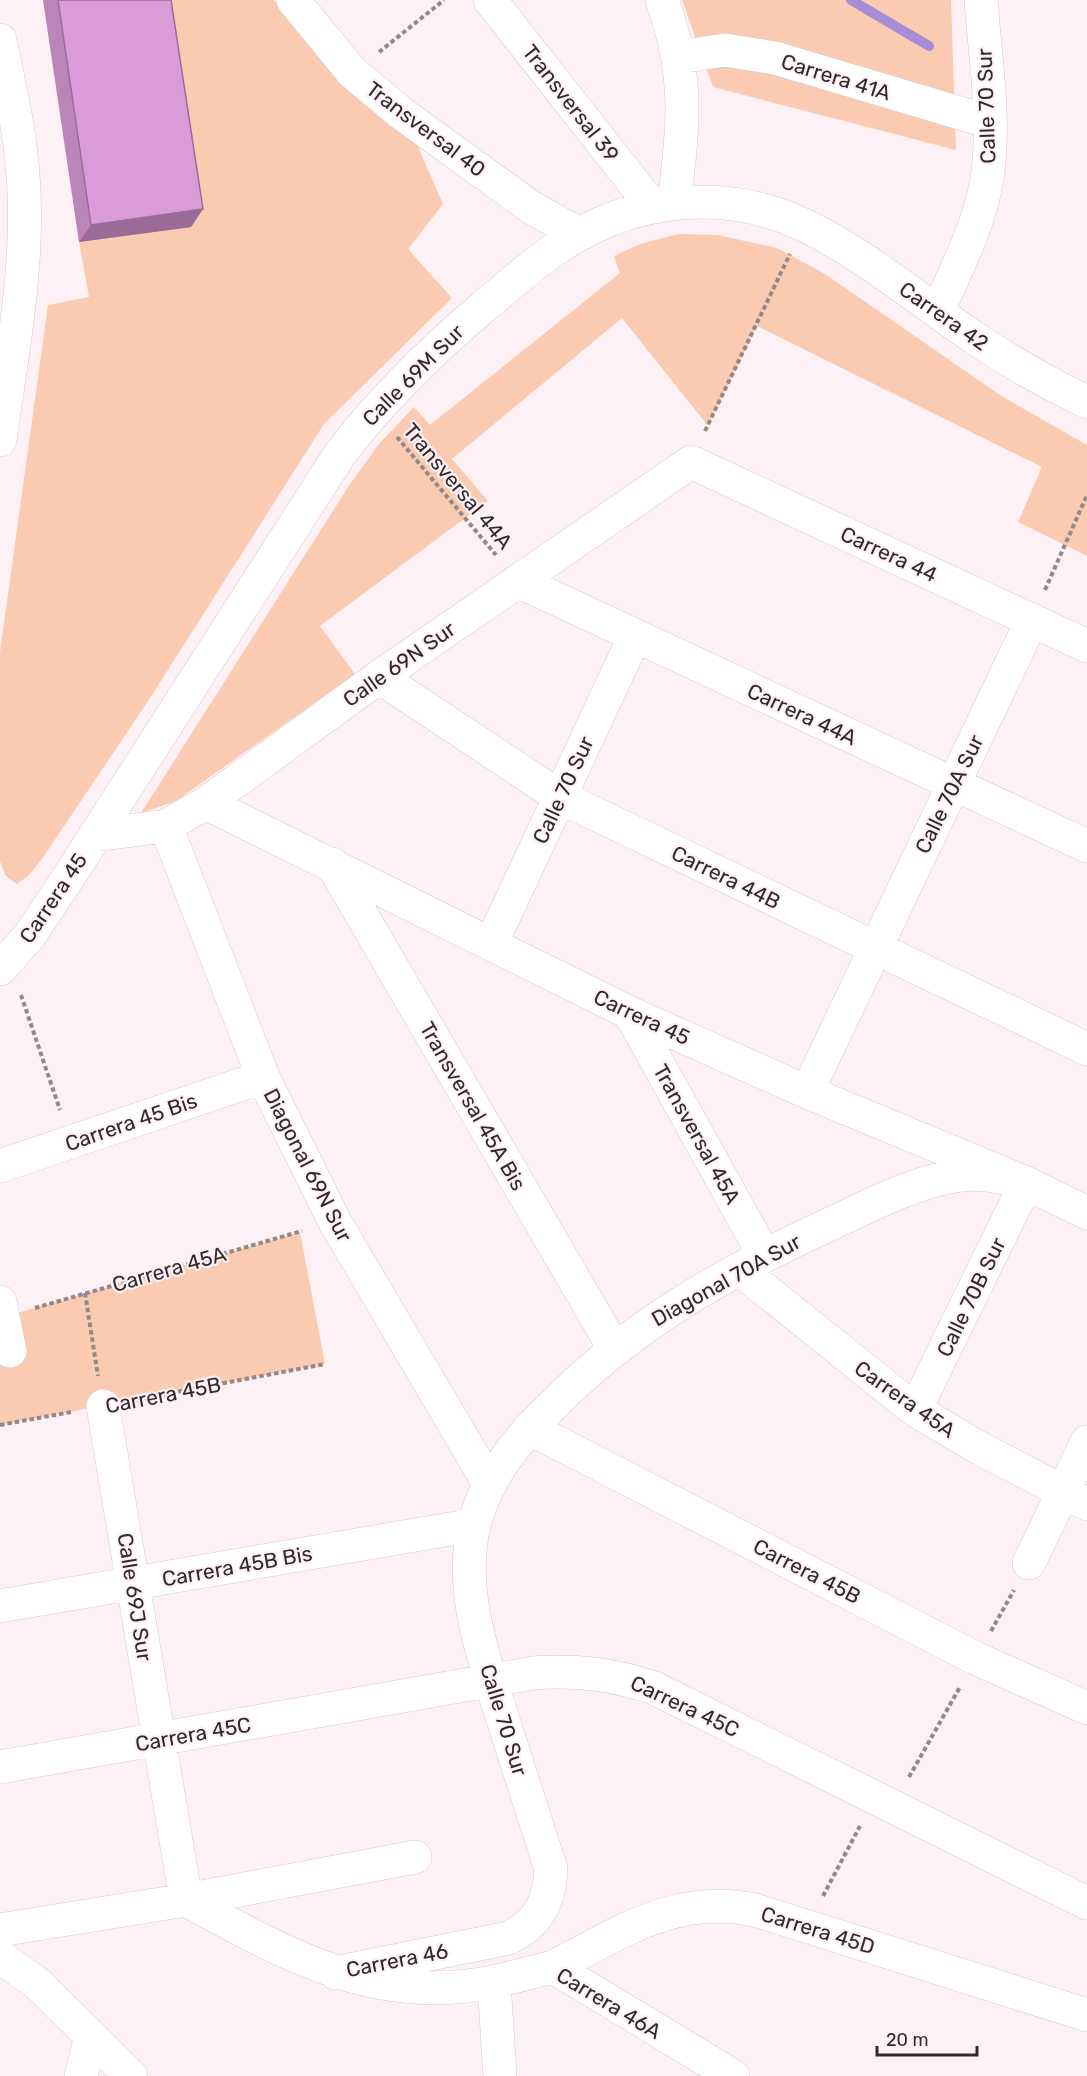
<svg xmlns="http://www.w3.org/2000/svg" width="1087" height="2076" font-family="Rubik,sans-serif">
<rect width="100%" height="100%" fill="#fef1f5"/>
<!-- green -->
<path fill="#facbb1" d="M157 0H274L335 76 415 140 443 204 408 249 452 298 324 424 152 695 42 859 28 876 17 884 5 875 0 861V652L48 305 89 297 79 242 190 226Z
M682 0H951L956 150 713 87Z
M678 234 718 235 777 248 825 274 1003 397 1087 445V556L1018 522 1042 467 757 326 708 426 622 318 452 459 488 501 320 626 355 674 176 801 141 813 350 484 379 444 414 407 430 425 620 273 614 256 640 244Z
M300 1232 325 1364 0 1425V1353L3 1317Z"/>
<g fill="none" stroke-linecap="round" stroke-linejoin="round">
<!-- stream -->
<path stroke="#a78cd6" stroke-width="10" d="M851 0 929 46"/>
<defs>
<path id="minor" d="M293 0 352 72 401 113 532 208 579 234
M490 0 652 206
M662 0C689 74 684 126 674 202
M0 40C9 84 20 130 23 175 30 264 12 353 0 440
M679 57 725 50 775 58 990 122
M938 311C956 269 980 225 987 178 996 120 985 59 981 0
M518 581 1087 846
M379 677 560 797 1087 1049
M206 803 630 1013 807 1092 1026 1183 1087 1213
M166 826 263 1077 335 1222 490 1485
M95 835 166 826 206 803 379 677 691 462 1087 646
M332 864 614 1348
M491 944 635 636
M0 969 30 935 70 875 340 454C382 399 429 353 482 308 508 287 532 264 560 246 633 197 726 187 806 226 867 256 920 301 976 339 1012 363 1049 384 1087 402
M630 1013 764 1255
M807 1092 1032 620
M0 1166 263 1077
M739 1269 915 1410 981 1449 1087 1504
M0 1302 10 1351
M103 1406 186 1900
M915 1410 1026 1183
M529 1428 975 1658 1087 1708
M1029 1563 1087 1442
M0 1606 474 1525
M0 1767 533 1673C576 1670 613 1674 654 1688L1087 1903
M186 1900C271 1946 354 1995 455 1987 488 1985 520 1975 553 1967L733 2076
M0 1930 186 1900 415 1857
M0 1957 38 1984 131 2076
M553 1967C623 1932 673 1894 755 1910L1087 2015
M335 1973 509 1938C538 1923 550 1902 551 1869 536 1822 521 1776 506 1729 486 1664 458 1594 474 1525 486 1478 516 1441 550 1408 634 1323 721 1275 828 1225 869 1206 910 1184 954 1176 979 1171 1002 1177 1026 1183
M494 1982 500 2076
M81 2076 91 2036"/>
</defs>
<!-- minor casing -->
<use href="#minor" stroke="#d7c7cc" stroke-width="34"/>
<!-- path -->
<path stroke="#91888b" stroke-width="4" stroke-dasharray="4.5 3" stroke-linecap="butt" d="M379 52 444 0
M705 431 790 254
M397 437 496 555
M1045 590 1087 495
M21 995 60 1110
M85 1293 98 1376
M35 1308 302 1231
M134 1400 325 1364
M0 1425 71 1412
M991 1631 1014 1590
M909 1777 960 1687
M823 1896 860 1826"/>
<!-- minor -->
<use href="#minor" stroke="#fff" stroke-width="33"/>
</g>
<!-- wall -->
<path fill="#bb85ba" d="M43 0H171L203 209 191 227 79 242Z"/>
<!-- shaded-wall -->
<path fill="#996c97" d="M203 209 191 227 79 242 91 225Z"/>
<!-- building -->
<path fill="#da9bd8" stroke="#996c97" stroke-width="1.5" d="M58 0H171L203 209 91 225Z"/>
<g text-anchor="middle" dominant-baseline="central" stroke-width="4.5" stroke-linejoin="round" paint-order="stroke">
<!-- street labels -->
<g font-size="21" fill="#302a2c" stroke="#fef1f5">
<text transform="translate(836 77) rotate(17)">Carrera 41A</text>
<text transform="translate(571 103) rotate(52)">Transversal 39</text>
<text transform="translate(986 106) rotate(-92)">Calle 70 Sur</text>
<text transform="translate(426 129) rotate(37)">Transversal 40</text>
<text transform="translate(944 316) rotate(35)">Carrera 42</text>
<text transform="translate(413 375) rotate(-45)">Calle 69M Sur</text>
<text transform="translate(458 486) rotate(50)">Transversal 44A</text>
<text transform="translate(889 554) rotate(25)">Carrera 44</text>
<text transform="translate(399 664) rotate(-35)">Calle 69N Sur</text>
<text transform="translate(802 714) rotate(25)">Carrera 44A</text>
<text transform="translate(563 790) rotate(-65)">Calle 70 Sur</text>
<text transform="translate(949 794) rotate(-64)">Calle 70A Sur</text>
<text transform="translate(726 877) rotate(26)">Carrera 44B</text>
<text transform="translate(53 898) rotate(-56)">Carrera 45</text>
<text transform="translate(642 1017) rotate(25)">Carrera 45</text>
<text transform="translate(473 1106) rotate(60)">Transversal 45A Bis</text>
<text transform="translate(131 1122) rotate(-19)">Carrera 45 Bis</text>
<text transform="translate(697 1134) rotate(61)">Transversal 45A</text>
<text transform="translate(308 1165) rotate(63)">Diagonal 69N Sur</text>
<text transform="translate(169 1269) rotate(-16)">Carrera 45A</text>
<text transform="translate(726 1280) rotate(-29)">Diagonal 70A Sur</text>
<text transform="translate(971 1297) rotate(-64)">Calle 70B Sur</text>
<text transform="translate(163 1395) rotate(-11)">Carrera 45B</text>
<text transform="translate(905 1399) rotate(35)">Carrera 45A</text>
<text transform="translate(237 1566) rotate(-10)">Carrera 45B Bis</text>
<text transform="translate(807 1571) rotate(27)">Carrera 45B</text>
<text transform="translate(135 1597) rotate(81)">Calle 69J Sur</text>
<text transform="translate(685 1706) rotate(25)">Carrera 45C</text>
<text transform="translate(504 1720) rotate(73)">Calle 70 Sur</text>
<text transform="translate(193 1734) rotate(-10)">Carrera 45C</text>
<text transform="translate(818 1930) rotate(17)">Carrera 45D</text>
<text transform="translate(397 1960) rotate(-11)">Carrera 46</text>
<text transform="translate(609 2003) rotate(31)">Carrera 46A</text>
</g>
</g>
<!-- scale -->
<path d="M877 2046v9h100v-9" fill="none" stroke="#302a2c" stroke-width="3"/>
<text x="886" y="2046" font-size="18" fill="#302a2c" stroke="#fef1f5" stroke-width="4.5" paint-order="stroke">20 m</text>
</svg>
